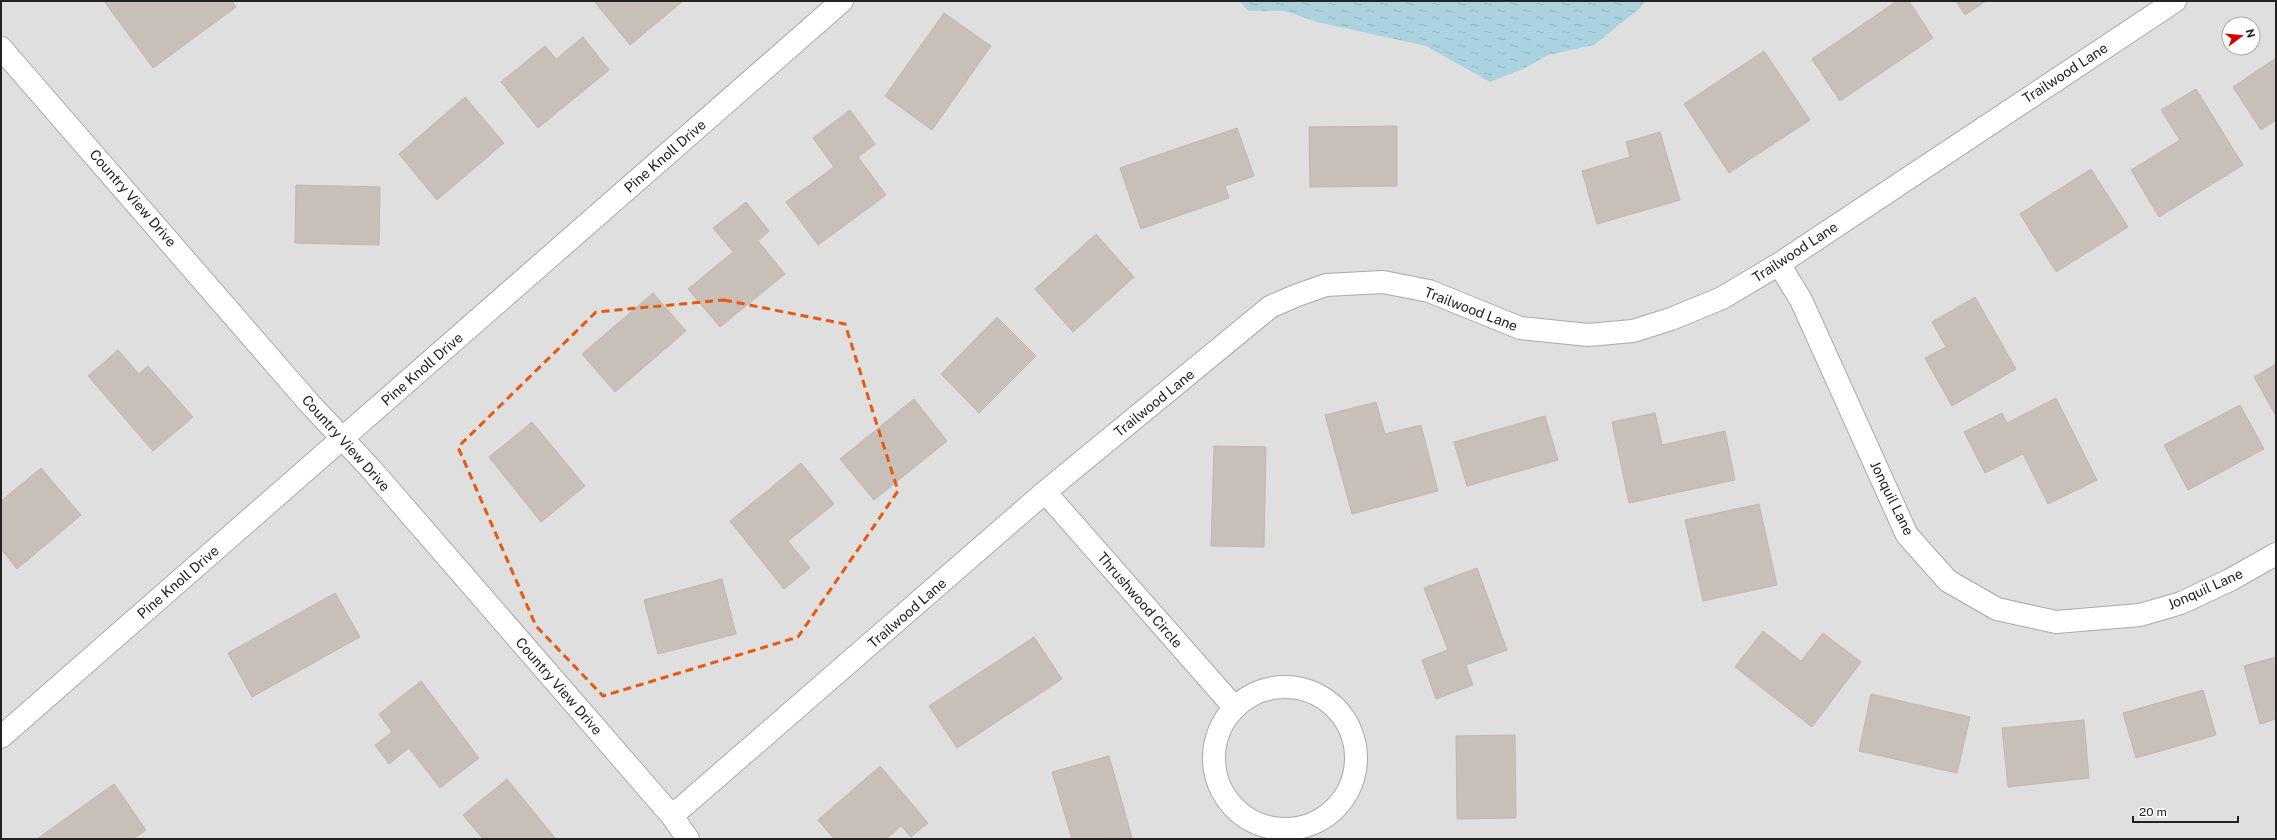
<svg xmlns="http://www.w3.org/2000/svg" width="2277" height="840" font-family="'Public Sans',sans-serif">
<defs>
<pattern id="water-ripples" width="26" height="14" patternUnits="userSpaceOnUse"><rect width="26" height="14" fill="#aad3df"/><path d="M2 4q2-2 4 0t4 0M15 11q2-2 4 0t4 0" fill="none" stroke="#92b5bf"/></pattern>
</defs>
<rect width="100%" height="100%" fill="#f2efe9"/>
<!-- residential -->
<path fill="#e0dfdf" fill-rule="evenodd" d="M1 1H2276V839H1ZM2229 24H2253V48H2229Z"/>
<!-- water -->
<path fill="url(#water-ripples)" d="M1239 1H1645L1640 8 1594 45 1548 55 1527 67 1490 82 1426 46 1317 22 1285 11H1249Z"/>
<!-- building -->
<path fill="#c7bfb8" stroke="#c4b6ab" d="M104 1H232L236 7 153 68Z
M594 1H683L630 45Z
M1897 1H1909L1933 38 1840 101 1812 59Z
M1956 1H1986L1965 15Z
M944 13 991 46 932 130 885 96Z
M583 37 609 70 538 128 501 82 545 46 556 59Z
M1764 51 1810 120 1729 173 1684 104Z
M2276 58V120L2261 130 2233 87Z
M2196 89 2243 165 2159 217 2131 170 2180 140 2161 110Z
M465 97 504 143 437 200 399 154Z
M850 110 875 144 858 157 886 195 818 245 786 202 834 167 813 138Z
M1397 126V186L1310 187 1309 127Z
M1237 128 1254 176 1225 186 1229 198 1141 229 1120 168Z
M1660 132 1680 200 1597 224 1582 171 1630 157 1626 142Z
M2091 169 2128 227 2056 272 2020 214Z
M296 185 380 187 379 245 295 243Z
M746 202 769 231 758 241 785 274 720 327 688 289 733 252 713 228Z
M1096 234 1134 277 1073 332 1035 289Z
M653 293 686 331 615 392 582 354Z
M1975 297 2016 369 1952 406 1925 358 1946 347 1932 322Z
M997 317 1036 356 979 413 941 374Z
M118 350 139 374 148 366 193 417 153 451 88 376Z
M2276 364V416L2254 377Z
M2056 398 2097 480 2048 504 2023 454 1985 473 1964 432 2002 413 2007 423Z
M914 399 947 441 874 500 840 459Z
M1376 402 1385 434 1421 425 1438 491 1352 514 1325 415Z
M2240 405 2264 449 2188 490 2164 445Z
M1655 413 1662 445 1725 431 1735 480 1629 503 1612 422Z
M1545 416 1558 460 1467 486 1454 442Z
M532 422 585 486 541 522 489 457Z
M1214 446 1266 447 1264 547 1211 546Z
M801 463 834 504 788 541 810 568 784 589 730 521Z
M41 468 81 515 17 569 1 549V501Z
M1759 504 1777 585 1703 601 1685 520Z
M1477 568 1507 650 1466 665 1473 685 1436 699 1422 660 1448 650 1424 588Z
M722 579 736 634 658 654 644 600Z
M335 593 360 637 252 697 228 653Z
M1763 631 1801 661 1823 633 1861 662 1812 727 1735 667Z
M1034 637 1062 679 957 748 929 706Z
M2276 657V719L2260 724 2244 666Z
M421 681 479 758 440 788 409 748 389 764 375 745 392 732 379 714Z
M2203 690 2216 735 2136 758 2123 713Z
M1871 694 1970 717 1957 773 1859 751Z
M2084 720 2089 778 2008 787 2002 728Z
M1515 735 1516 818 1457 819 1456 736Z
M1109 756 1132 838 1072 839 1052 772Z
M880 766 928 823 911 837 901 826 886 839H834L818 820Z
M507 779 556 839H483L463 815Z
M114 784 146 830 133 839H37Z"/>
<g fill="none" stroke-linecap="round" stroke-linejoin="round">
<defs>
<path id="minor" d="M1 48 310 404 371 469 672 816 688 839
M1779 264 1801 300 1907 535 1948 581 1997 609 2056 622 2140 615 2181 603 2230 580 2276 554
M1045 492 1234 707
M1214 758a71 71 0 1 1 142 0a71 71 0 1 1-142 0Z
M1 737 842 1
M672 816 1045 492 1270 307 1295 296 1326 285 1383 282 1429 291 1520 328 1588 335 1633 331 1671 319 1722 298 1779 264 2175 1"/>
</defs>
<!-- minor casing -->
<use href="#minor" stroke="#a9a9a9" stroke-width="24"/>
<!-- minor -->
<use href="#minor" stroke="#fff" stroke-width="22"/>
</g>
<!-- marked area -->
<path fill="none" stroke="#e8590c" stroke-width="3" stroke-dasharray="8 5" stroke-linejoin="round" d="M724 300 845 324 898 491 798 637 603 696 536 626 458 447 596 312Z"/>
<g text-anchor="middle" dominant-baseline="central" stroke-width="3" stroke-linejoin="round" paint-order="stroke">
<!-- street labels -->
<g font-size="14" fill="#222" stroke="#fff">
<text transform="translate(2065 73) rotate(-33)">Trailwood Lane</text>
<text transform="translate(665 156) rotate(-41)">Pine Knoll Drive</text>
<text transform="translate(133 198) rotate(49)">Country View Drive</text>
<text transform="translate(1795 252) rotate(-33)">Trailwood Lane</text>
<text transform="translate(1471 309) rotate(21)">Trailwood Lane</text>
<text transform="translate(422 369) rotate(-41)">Pine Knoll Drive</text>
<text transform="translate(1154 403) rotate(-39)">Trailwood Lane</text>
<text transform="translate(346 443) rotate(48)">Country View Drive</text>
<text transform="translate(1892 498) rotate(64)">Jonquil Lane</text>
<text transform="translate(178 582) rotate(-41)">Pine Knoll Drive</text>
<text transform="translate(2205 589) rotate(-24)">Jonquil Lane</text>
<text transform="translate(1140 600) rotate(49)">Thrushwood Circle</text>
<text transform="translate(907 613) rotate(-41)">Trailwood Lane</text>
<text transform="translate(559 686) rotate(49)">Country View Drive</text>
</g>
</g>
<!-- border -->
<rect width="2277" height="840" fill="none" stroke="#222222" stroke-width="4"/>
<!-- north arrow -->
<g transform="translate(2241 36) rotate(74)"><circle r="19" fill="#ffffff" stroke="#a7a7a7"/>
<path d="M0-3L7 15L0 10L-7 15Z" fill="#d40000"/>
<text y="-6" font-size="11" font-weight="bold" text-anchor="middle" fill="#222222">N</text>
</g>
<!-- scale -->
<path d="M2133 816v6h105v-6" fill="none" stroke="#222222" stroke-width="2"/>
<text x="2139" y="816" font-size="12" fill="#222222" stroke="#ffffff" stroke-width="3" paint-order="stroke">20 m</text>
</svg>
